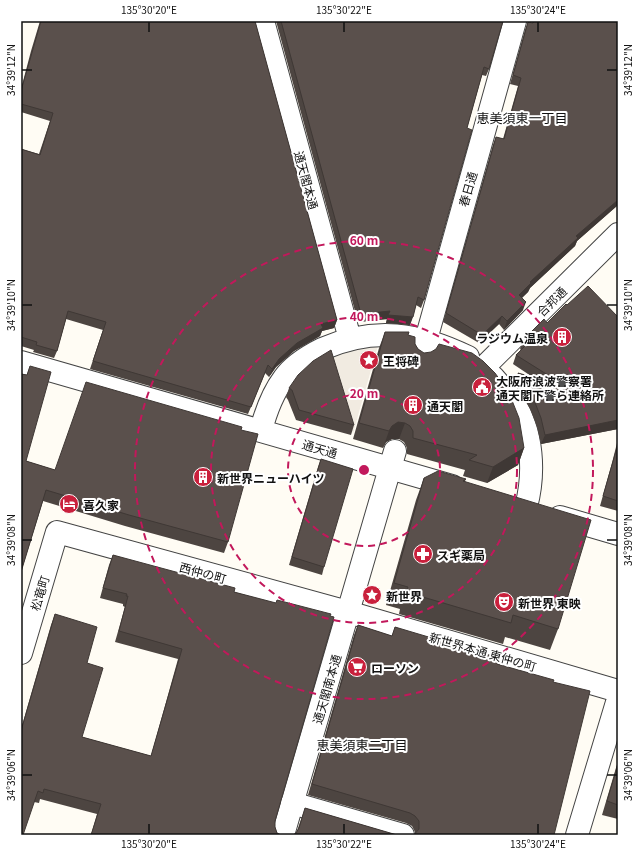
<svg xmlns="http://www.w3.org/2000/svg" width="639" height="856" font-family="Georgia,'Noto Sans JP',serif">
<rect width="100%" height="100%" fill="#fffcf4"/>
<!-- plaza -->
<path fill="#f1ebe1" d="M378 346 359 412 353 434 329 356 352 349Z"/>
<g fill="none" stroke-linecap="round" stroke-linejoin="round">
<defs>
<path id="minor" d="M263 21 350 339
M422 354 515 21
M21 362 452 486
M484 367 618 234
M493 377C500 385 507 393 513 401 533 432 535 473 526 507
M261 430C266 411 272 394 284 378 293 365 308 356 322 349 374 326 419 333 468 357
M560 517 618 534
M21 653 57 532 348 612 618 691
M292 803 403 835
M283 835 395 451
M577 835 618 699"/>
</defs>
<!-- minor casing -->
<use href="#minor" stroke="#444" stroke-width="24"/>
<!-- minor -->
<use href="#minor" stroke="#fff" stroke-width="22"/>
</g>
<!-- wall -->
<path fill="#4d4541" d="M40 21H255L337 320 334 328 322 331 320 336 294 351 276 367 269 377 265 373 248 414 90 369 103 330 66 319 57 351 54 358 33 352 34 350 21 346V149L39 154 50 121 21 112V89L31 51Z
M276 21H503L489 69 486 76 482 75 467 128 424 300 421 308 416 305 410 325 386 323 387 319 358 322Z
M533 21H618V205L577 241 575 246 530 288 528 292 522 298 523 310 504 330 499 324 479 343 443 322 493 145 496 137 503 139 518 86 510 84 525 30 528 22 532 23Z
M567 305 618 317V429L541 444 537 427 530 409 515 383 518 373 534 378 513 364 516 355 521 350 520 349 523 340 547 323Z
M385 332 408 335 415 344 418 349 524 448 518 465 487 483 463 476 465 470 407 454V448L404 442 399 439H392L386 442 383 448 353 439 379 348Z
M30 366 26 461 55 470 241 430 228 542 224 553 125 526 43 501 21 572 27 375Z
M289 388 354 425 351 435 296 420 288 400 286 397Z
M618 439V511L600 506 612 463Z
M321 459 324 567 322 575 289 565 318 467Z
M424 478 466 479 465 481 558 629 550 650 505 637 503 644 399 614 400 609 386 605 416 500Z
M113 555 234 592 275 821V827L277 833 281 835H91L97 814 40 799 39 803 34 802 21 835V729L51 625 55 614 87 663 82 737 151 756 178 659 115 642 125 607 123 606V604L100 598 109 565Z
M358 625 392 636 395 627 497 664 553 682 415 834V832L412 826 406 823 308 795 354 635Z
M618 761V819L602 815Z
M305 808 397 835 296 833 297 831Z"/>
<!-- shaded-wall -->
<path fill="#3f3835" d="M618 200V205L577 241 575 246 530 288 528 292 516 303 519 295 530 282 576 236Z
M526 302 523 310 504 330 507 321Z
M390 311 387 319 358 322 361 314Z
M388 315 413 317 410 325 386 323Z
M502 316 499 324 479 343 482 335Z
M337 320 334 328 322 331 320 336 294 351 276 367 269 377 272 369 279 359 297 343 321 324Z
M618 420V429L541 444 545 435Z
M398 422 405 423 399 439H392L386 442 383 448 389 431 392 426Z
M524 448 518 465 487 483 493 467Z"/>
<!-- building -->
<path fill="#5a504c" stroke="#3f3835" d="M41 21H255L337 320 321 324 323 328 297 343 279 359 272 369 268 365 251 407 93 361 106 322 68 311 57 351 36 345 37 342 21 337V149L40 155 53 113 21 104V91Z
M281 21H503L489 69 484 67 467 128 472 130 424 300 418 297 413 317 388 315 390 311 361 314Z
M534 21H618V200L576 236 578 238 530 282 531 283 519 295 526 302 507 321 502 316 482 335 446 313 496 137 504 139 521 78 513 75 528 22 533 23Z
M588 286 618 317V420L545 435 541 418 534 400 518 373 567 387 516 355 527 344 523 340 544 319 547 323 566 304 567 305Z
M385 332H409L408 335 415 337V344L418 349 424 353 431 352 436 349 439 344 472 353 483 361 495 373 505 387 513 403 519 418 524 448 493 467 469 460 477 455 413 438V431L410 426 405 423 398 422 392 426 389 431 359 423Z
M331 350 354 425 299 410 292 390 289 388 298 375 313 361Z
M30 366 51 372 26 461 55 470 86 382 242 427 241 430 258 434 228 542 129 515 46 490 21 572V374L27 375Z
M618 444V501L603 496Z
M321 459 353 469 324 567 292 557Z
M438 471 466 479 463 481 591 520 558 629 513 615 511 623 406 592 408 587 394 583 424 478Z
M113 555 235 588 234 592 276 603 277 600 331 614 330 616 334 617 275 821V827L277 833 281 835H91L101 804 44 789 43 793 38 791 23 835H21V731L55 614 97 627 87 663 103 668 82 737 151 756 182 649 119 631 128 596H126L127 594 103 588Z
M358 625 392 636 395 627 499 658 497 664 554 680 553 682 590 691 554 835H413L415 834 419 829V821L415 816 410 813 312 784Z
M618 764V805L607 801Z
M305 808 397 835H293L296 833 299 828Z"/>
<!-- ticks -->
<path fill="none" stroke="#111" stroke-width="1.5" d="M149 22V32M344 22V32M538 22V32M22 70H32M607 70H617M22 305H32M607 305H617M22 540H32M607 540H617M22 775H32M607 775H617M149 824V834M344 824V834M538 824V834"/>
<!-- distance rings -->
<g fill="none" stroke="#c2185b" stroke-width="2" stroke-dasharray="7 5">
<circle cx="364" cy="470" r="76"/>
<circle cx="364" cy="470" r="153"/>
<circle cx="364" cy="470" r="229"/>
</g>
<!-- icons -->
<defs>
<symbol id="building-disc" viewBox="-11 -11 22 22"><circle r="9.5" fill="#c9203c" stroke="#fff"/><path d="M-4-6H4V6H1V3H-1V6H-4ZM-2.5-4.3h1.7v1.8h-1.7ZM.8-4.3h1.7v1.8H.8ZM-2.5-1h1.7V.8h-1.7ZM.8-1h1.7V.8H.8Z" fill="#fff"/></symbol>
<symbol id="sight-disc" viewBox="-11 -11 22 22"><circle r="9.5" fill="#c9203c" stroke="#fff"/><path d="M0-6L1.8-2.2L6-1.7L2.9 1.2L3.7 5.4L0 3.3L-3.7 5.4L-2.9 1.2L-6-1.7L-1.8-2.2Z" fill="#fff"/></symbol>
<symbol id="civic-disc" viewBox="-11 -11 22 22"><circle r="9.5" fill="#c9203c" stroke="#fff"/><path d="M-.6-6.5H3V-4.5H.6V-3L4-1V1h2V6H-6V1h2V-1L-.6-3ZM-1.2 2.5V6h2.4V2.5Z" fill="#fff"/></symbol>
<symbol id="hotel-disc" viewBox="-11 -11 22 22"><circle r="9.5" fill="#c9203c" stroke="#fff"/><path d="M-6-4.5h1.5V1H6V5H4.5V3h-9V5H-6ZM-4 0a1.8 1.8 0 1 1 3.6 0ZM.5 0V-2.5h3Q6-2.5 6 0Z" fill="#fff"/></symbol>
<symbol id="pharmacy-disc" viewBox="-11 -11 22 22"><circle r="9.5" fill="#c9203c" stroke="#fff"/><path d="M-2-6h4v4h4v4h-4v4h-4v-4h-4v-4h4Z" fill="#fff"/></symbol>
<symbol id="theatre-disc" viewBox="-11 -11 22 22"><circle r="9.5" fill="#c9203c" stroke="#fff"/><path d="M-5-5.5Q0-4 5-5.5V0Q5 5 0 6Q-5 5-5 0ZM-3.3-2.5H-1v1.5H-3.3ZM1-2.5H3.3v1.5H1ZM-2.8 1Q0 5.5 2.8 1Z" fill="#fff"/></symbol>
<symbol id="supermarket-disc" viewBox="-11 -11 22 22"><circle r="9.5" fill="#c9203c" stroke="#fff"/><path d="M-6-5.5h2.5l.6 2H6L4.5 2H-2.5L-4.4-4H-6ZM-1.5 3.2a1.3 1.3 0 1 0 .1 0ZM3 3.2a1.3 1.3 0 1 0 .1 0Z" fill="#fff"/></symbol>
</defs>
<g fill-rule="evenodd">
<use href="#building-disc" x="551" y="326" width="22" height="22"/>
<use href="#sight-disc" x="358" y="349" width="22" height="22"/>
<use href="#civic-disc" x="471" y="376" width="22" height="22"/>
<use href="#building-disc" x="402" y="394" width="22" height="22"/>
<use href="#building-disc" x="192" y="466" width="22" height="22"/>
<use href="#hotel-disc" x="58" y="493" width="22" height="22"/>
<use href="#pharmacy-disc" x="412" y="543" width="22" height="22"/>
<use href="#sight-disc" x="361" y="584" width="22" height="22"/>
<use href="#theatre-disc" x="493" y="591" width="22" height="22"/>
<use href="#supermarket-disc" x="346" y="656" width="22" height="22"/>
</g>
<g text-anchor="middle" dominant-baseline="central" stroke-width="4" stroke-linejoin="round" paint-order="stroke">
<!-- street labels -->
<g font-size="12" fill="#111" stroke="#fff">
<text transform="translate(307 180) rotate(75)">通天閣本通</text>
<text transform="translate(467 189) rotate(-74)">春日通</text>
<text transform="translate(551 301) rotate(-45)">合邦通</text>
<text transform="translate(320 448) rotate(16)">通天通</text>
<text transform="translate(203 572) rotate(15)">西仲の町</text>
<text transform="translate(39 593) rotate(-73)">松竜町</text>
<text transform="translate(483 651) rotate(16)">新世界本通 東仲の町</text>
<text transform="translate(326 689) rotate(-74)">通天閣南本通</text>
</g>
<!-- poi labels -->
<g font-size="12" font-weight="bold" fill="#111" stroke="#fff" text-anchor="start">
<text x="548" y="337" text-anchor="end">ラジウム温泉</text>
<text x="383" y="360">王将碑</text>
<text x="496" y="380">大阪府浪波警察署<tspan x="496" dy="14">通天閣下警ら連絡所</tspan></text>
<text x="427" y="405">通天閣</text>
<text x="217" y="477">新世界ニューハイツ</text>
<text x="83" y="504">喜久家</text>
<text x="437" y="554">スギ薬局</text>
<text x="386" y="595">新世界</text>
<text x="518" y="602">新世界 東映</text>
<text x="371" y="667">ローソン</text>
</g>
<!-- neighbourhood labels -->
<g font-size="13" fill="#111" stroke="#fff">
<text x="522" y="117">恵美須東一丁目</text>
<text x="362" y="744">恵美須東二丁目</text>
</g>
</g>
<circle cx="364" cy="470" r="6" fill="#c2185b" stroke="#fff" stroke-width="2"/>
<g font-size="12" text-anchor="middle" font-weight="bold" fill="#c2185b" stroke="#fff" stroke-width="4" stroke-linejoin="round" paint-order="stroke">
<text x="364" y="245">60 m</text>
<text x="364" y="321">40 m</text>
<text x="364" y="398">20 m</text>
</g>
<!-- border -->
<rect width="639" height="856" fill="none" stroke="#ffffff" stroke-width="44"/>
<rect x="22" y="22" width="595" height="812" fill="none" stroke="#111" stroke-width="1.5"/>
<g font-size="10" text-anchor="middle" fill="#111">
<text x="149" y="14">135°30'20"E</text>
<text x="344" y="14">135°30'22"E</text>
<text x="538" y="14">135°30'24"E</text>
<text transform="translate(11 70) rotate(-90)" y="4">34°39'12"N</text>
<text transform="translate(628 70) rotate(-90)" y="4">34°39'12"N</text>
<text transform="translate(11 305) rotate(-90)" y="4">34°39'10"N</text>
<text transform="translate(628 305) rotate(-90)" y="4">34°39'10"N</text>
<text transform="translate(11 540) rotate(-90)" y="4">34°39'08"N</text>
<text transform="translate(628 540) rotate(-90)" y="4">34°39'08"N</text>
<text transform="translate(11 775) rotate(-90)" y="4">34°39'06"N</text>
<text transform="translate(628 775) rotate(-90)" y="4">34°39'06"N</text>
<text x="149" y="848">135°30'20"E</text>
<text x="344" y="848">135°30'22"E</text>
<text x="538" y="848">135°30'24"E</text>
</g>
</svg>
